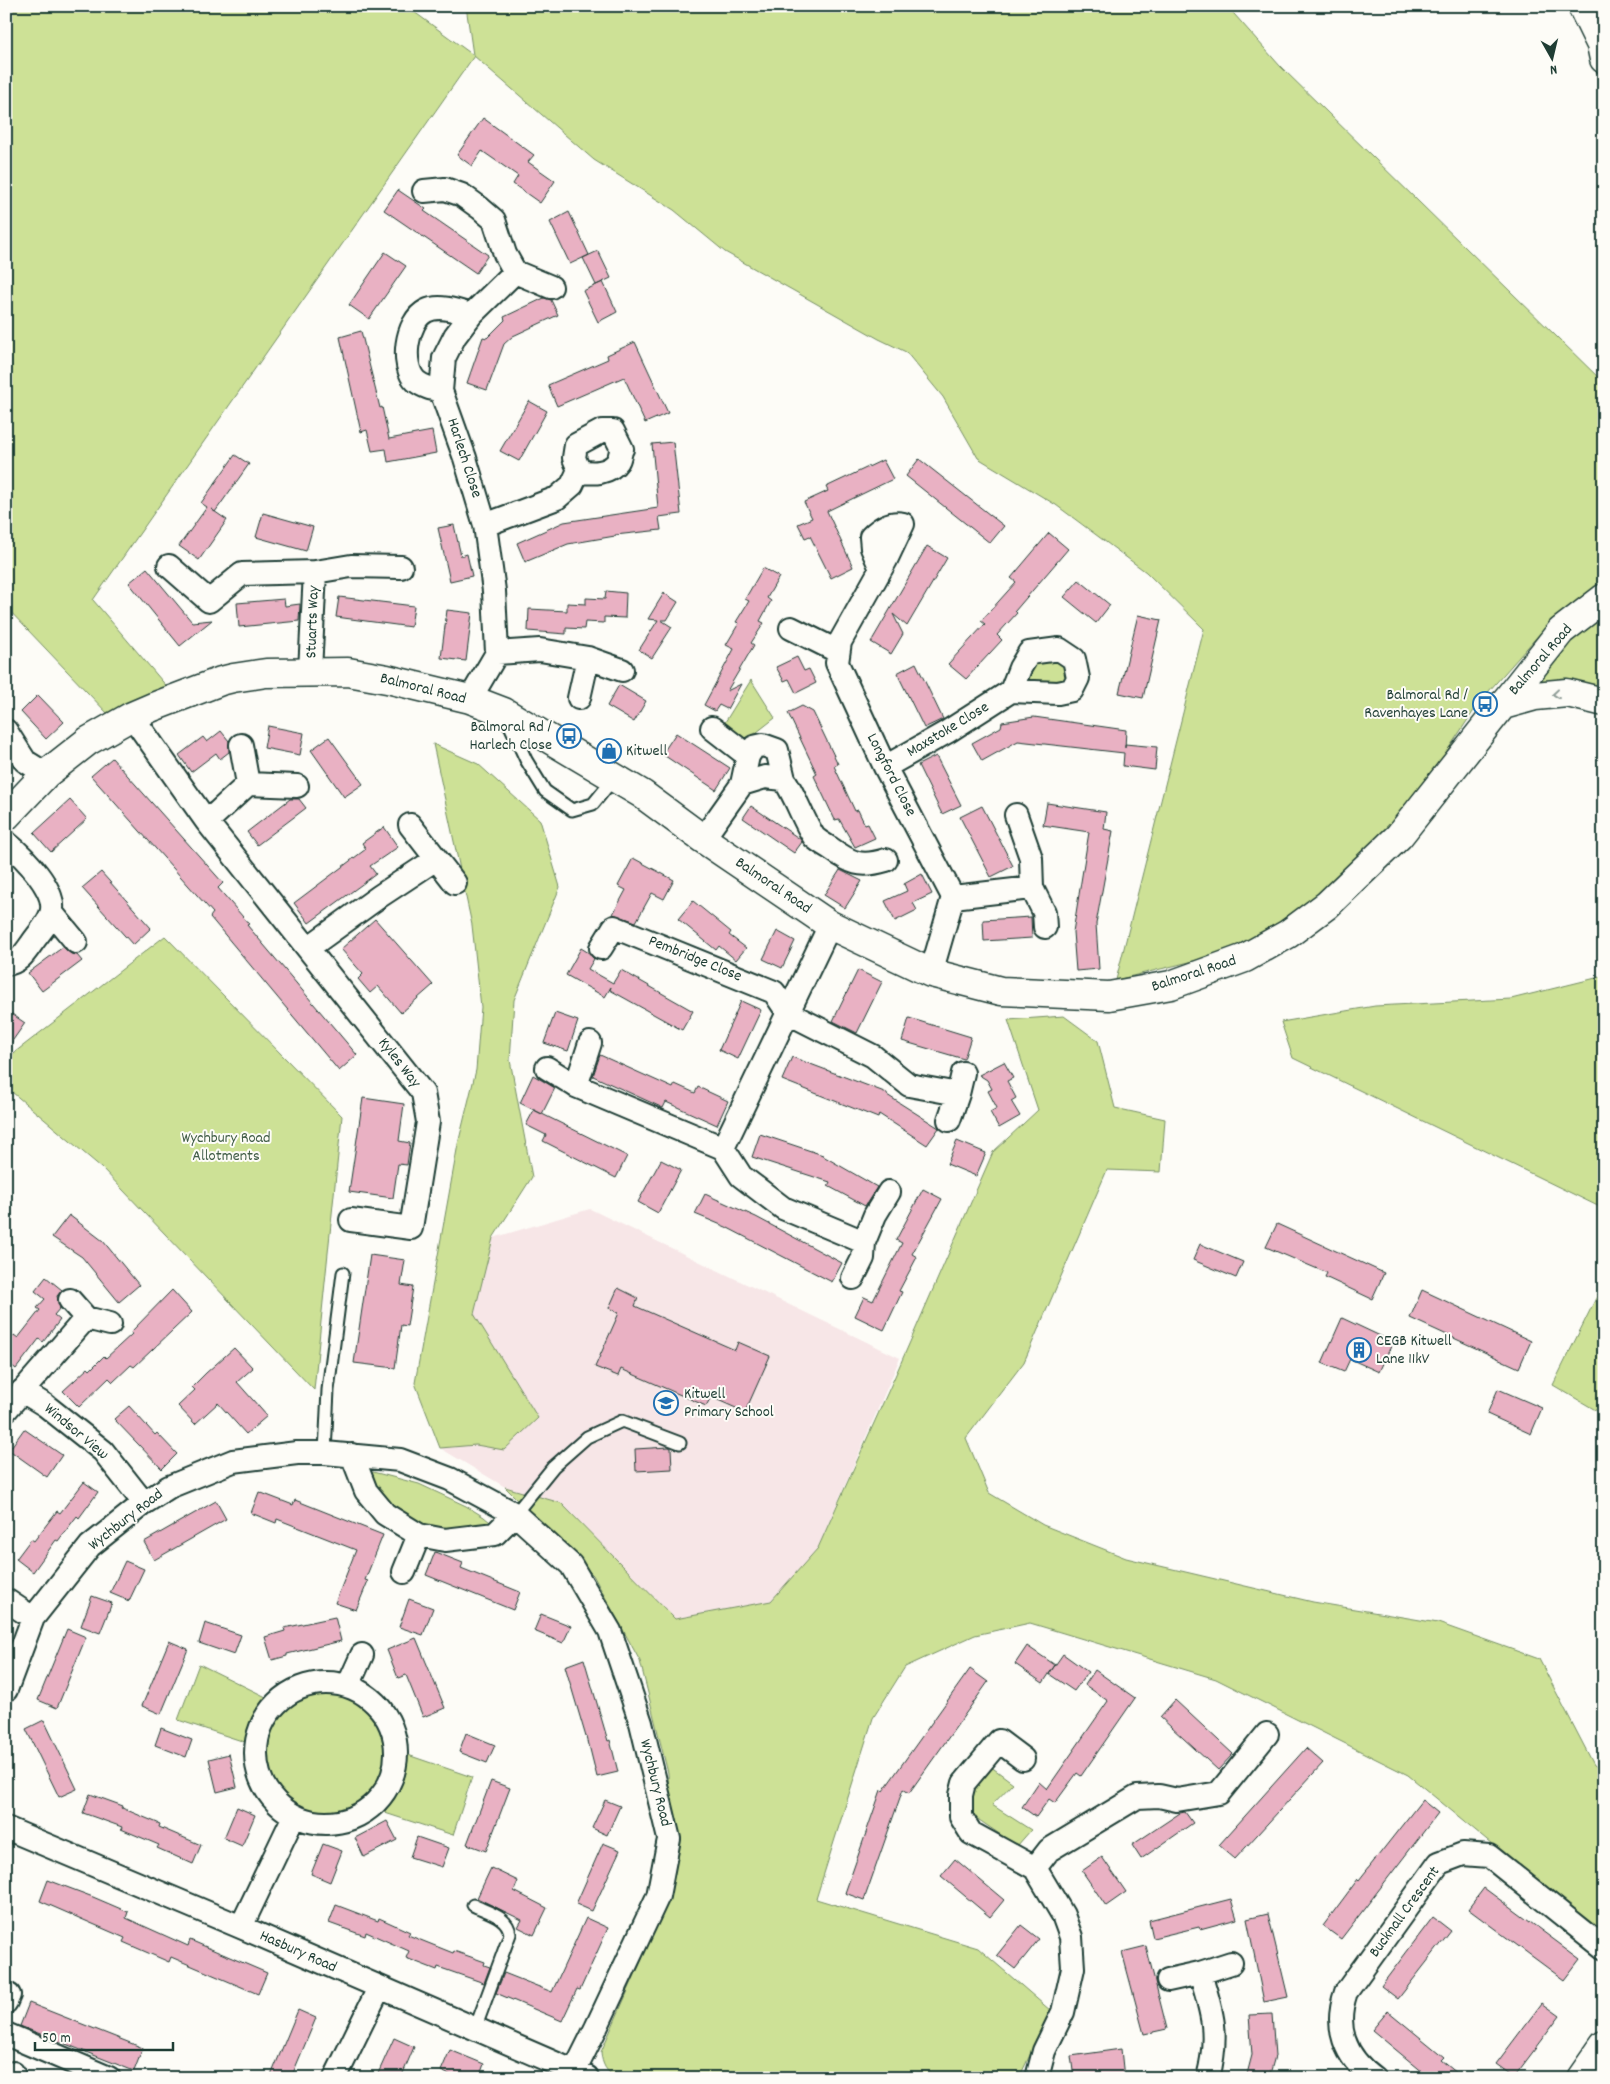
<svg xmlns="http://www.w3.org/2000/svg" width="1610" height="2084" font-family="Dekko,sans-serif">
<rect width="100%" height="100%" fill="#fdfcf7"/>
<filter id="ink" filterUnits="userSpaceOnUse"><feTurbulence type="fractalNoise" baseFrequency=".02" numOctaves="2"/><feDisplacementMap in="SourceGraphic" scale="10" xChannelSelector="R" yChannelSelector="G"/><feConvolveMatrix kernelMatrix="1 2 1 2 8 2 1 2 1" color-interpolation-filters="sRGB"/></filter>
<g filter="url(#ink)">
<!-- built -->
<path fill="#f7e6e7" d="M590 1209 900 1358 818 1548 771 1601 675 1619 561 1503 505 1487 440 1448 493 1238Z"/>
<!-- green -->
<path fill="#cde196" stroke="#768f65" d="M6 6H406L473 55 466 6H1227L1280 66 1604 383V585L1550 622 1481 700 1397 826 1322 897 1226 953 1116 980 1204 629 1146 572 1056 505 978 458 943 397 906 352 879 339 725 252 674 210 594 160 474 56 93 600 168 688 108 714 6 607Z
M1604 616V698L1525 693 1579 631Z
M1065 660 1068 684 1028 686 1025 679V665Z
M751 680 775 718 743 743 722 727Z
M433 744 478 764 540 820 560 887 514 1000 510 1060 532 1177 493 1238 474 1314 538 1418 504 1450 476 1445 440 1448 415 1383 458 1144 476 1070 481 1007 472 925Z
M165 936 342 1116 314 1390 102 1168 6 1087V1059Z
M1604 976V1209L1293 1058 1281 1022 1375 1006 1511 999Z
M1064 1016 1098 1041 1115 1108 1165 1119 1161 1172 1107 1170 1024 1362 966 1438 989 1493 1043 1525 1126 1558 1313 1602 1438 1623 1539 1659 1594 1765 1604 1771V1936L1408 1775 1216 1679 1030 1623 975 1635 905 1667 873 1718 816 1899 978 1948 1051 2011 1019 2078H618C606 2073 602 2064 601 2052L642 1959 673 1868 668 1773 640 1661 593 1575 505 1487 561 1503 675 1619 771 1601 818 1548 896 1374 993 1152 1038 1110 1008 1020Z
M1604 1282V1415L1553 1385Z
M373 1472 419 1484 466 1506 484 1517 490 1522 489 1526 434 1532 385 1506 369 1474Z
M199 1664 268 1698 248 1743 178 1720Z
M265 1752a61 61 0 1 1 122 0a61 61 0 1 1-122 0Z
M405 1754 472 1777 453 1835 385 1813Z
M990 1766 1013 1783 992 1805 1031 1830 1017 1846 966 1811 976 1773Z"/>
<!-- building -->
<path fill="#e9b1c3" stroke="#1f3d34" d="M483 118 534 155 528 162 555 181 540 203 513 184 518 176 482 151 472 166 457 155Z
M398 190 426 209 424 211 488 255 476 273 384 210Z
M569 212 589 255 570 264 550 222Z
M598 251 611 278 596 285 583 258Z
M385 252 406 266 369 319 349 305Z
M603 282 617 312 598 322 583 291Z
M544 298 551 300 558 315 513 336 504 344 487 390 467 383 483 337 487 338 505 320 504 317Z
M361 331 380 408 382 407 389 439 432 431 436 453 388 462 386 449 372 451 367 430 361 432 340 337Z
M635 342 668 413 645 423 624 377 557 406 548 385 608 359 607 355Z
M529 401 547 411 519 461 500 451Z
M673 442 681 514 659 517 661 530 615 535V536L568 544 525 562 517 543 564 522 658 508 652 444Z
M235 455 249 464 215 512 211 509 227 520 199 560 179 546 207 507 201 503Z
M919 459 1004 526 990 543 906 476Z
M883 460 893 479 827 511 853 567 831 578 810 536 805 538 798 524 812 518 804 502 828 491 826 487Z
M263 513 313 527 306 551 256 537Z
M454 525 461 556 467 554 472 576 450 581 438 528Z
M1049 533 1068 549 1015 611 1017 613 997 635 1002 640 966 679 948 664 985 624 981 621 1016 582 1011 578Z
M927 546 947 558 907 626 893 614 903 634 891 654 871 642Z
M147 568 192 622 212 620 180 646 129 583Z
M763 568 779 577 767 598 771 601 760 621 764 623 751 643 754 645 727 691 741 684 727 709 719 705 715 711 704 705 734 649 726 645 739 623 736 622 749 601 745 599Z
M1079 580 1110 605 1096 623 1064 597Z
M606 591 626 593 625 618 604 617V623L585 622 584 629 566 628V634L528 631 529 609 567 611V603L586 604V598L605 599Z
M664 593 678 602 667 620H661L672 627 652 658 639 650 658 620 648 619Z
M339 597 414 606 411 627 336 617Z
M284 599 285 606 300 604 299 621 239 627 237 603Z
M447 610 472 613 466 661 441 658Z
M1138 615 1161 620 1143 698 1119 693Z
M797 657 804 671 809 669 816 683 796 693 789 679 784 681 776 667Z
M916 663 943 719 924 728 897 673Z
M619 685 646 701 634 722 607 706Z
M38 695 64 722 46 739 21 712Z
M802 706 813 712 838 764 834 766 855 811 858 810 865 825 868 824 875 838 855 847 839 819 835 820 814 776 817 774 788 713Z
M1034 717 1126 730 1125 748V744L1157 747 1155 770 1123 766 1124 753 1018 741 982 761 972 743 1001 727 1002 722Z
M268 726 304 733 300 755 264 748Z
M221 731 229 741V752L220 759 216 753 191 772 179 755 203 737 207 742Z
M676 733 730 768 716 790 662 754Z
M329 737 363 784 344 797 311 750Z
M936 756 961 805 942 814 918 765Z
M112 758 223 883 218 888 249 924 247 925 357 1055 339 1071 210 917 213 913 91 776Z
M290 799H299L306 808 257 845 247 832Z
M70 800 87 819 51 852 34 833Z
M1047 803 1106 812 1104 829 1113 831 1096 924 1099 969 1076 971 1073 932 1089 832 1043 825Z
M751 806 800 839 802 842 794 853 743 818Z
M982 806 1013 866 991 877 960 817Z
M384 827 398 847 370 866 376 874 309 923 294 903 366 849 362 843Z
M633 858 674 880 664 899 652 893 636 922 613 914 626 890 618 886Z
M840 870 862 881 845 908 824 895Z
M101 872 151 928 133 945 82 888Z
M922 874 932 894 913 903 917 910 895 921 885 901 907 891 904 884Z
M693 901 731 932 729 935 746 948 736 960 719 946 716 950 678 919Z
M1031 917 1032 938 984 941 983 920Z
M375 919 433 985 401 1013 378 986 370 993 358 979 363 974 341 949Z
M777 931 795 941 782 968 763 959Z
M63 947 71 954 77 955 82 961 42 991 28 973Z
M581 948 589 953 594 959 588 969 613 983 621 970 693 1011 682 1030 610 990 611 987 605 997 566 975Z
M858 970 882 982 857 1033 833 1021Z
M741 1001 761 1010 738 1059 719 1050Z
M6 1010 25 1023 6 1050Z
M555 1013 578 1021 568 1051 544 1043Z
M909 1018 971 1037 964 1059 902 1041Z
M600 1055 673 1088 675 1084 695 1093 698 1087 728 1101 717 1125 666 1102 663 1108 593 1076Z
M792 1057 887 1093V1095L939 1128 927 1145 879 1114 878 1118 782 1080Z
M1004 1062 1013 1078 1007 1081 1016 1098 1011 1101 1020 1116 999 1128 990 1112 997 1108 988 1091 992 1089 987 1080 979 1075Z
M533 1075 555 1088 542 1114 520 1103Z
M363 1098 404 1104 399 1141 410 1143 407 1165 398 1164 393 1198 349 1192Z
M534 1110 627 1156 616 1178 543 1141 546 1135 526 1125Z
M760 1134 823 1155V1156L877 1187 865 1206 828 1186 830 1182 752 1157Z
M957 1141 986 1153 976 1176 947 1164Z
M661 1160 681 1170 658 1213 638 1202Z
M923 1189 942 1199 912 1254 917 1257 899 1291 902 1292 884 1330 855 1316 864 1297 873 1301 902 1243 896 1240Z
M705 1194 756 1217 842 1263 832 1282 726 1227 695 1214Z
M69 1215 103 1241 139 1285 119 1302 82 1257 52 1237Z
M1277 1224 1384 1273 1372 1299 1325 1277 1327 1273 1266 1247Z
M1200 1244 1243 1262 1236 1278 1193 1260Z
M370 1255 405 1260 401 1285 413 1287 407 1326 401 1325 395 1368 354 1363Z
M46 1277 62 1290 57 1296 60 1308 54 1315 60 1320 43 1342 39 1339 16 1369 6 1361V1345L14 1335 18 1338 40 1310 37 1308 45 1299 35 1291Z
M618 1288 638 1298 635 1306 735 1350 738 1342 770 1356 745 1412 711 1397 706 1406 621 1369 618 1376 595 1367 619 1313 609 1308Z
M172 1290 192 1312 134 1367 131 1365 113 1382 109 1378 79 1407 63 1391 88 1368 90 1370 104 1356 106 1358 132 1334 131 1332Z
M1422 1290 1531 1341 1519 1368 1410 1318Z
M1342 1318 1393 1342 1379 1372 1350 1359 1344 1372 1322 1363Z
M234 1348 253 1368 237 1382 267 1416 246 1434 218 1403 195 1424 178 1406 195 1390 192 1387 206 1373Z
M1498 1389 1542 1408 1531 1434 1487 1414Z
M129 1406 155 1435 157 1433 177 1454 162 1469 114 1419Z
M24 1429 62 1455 47 1477 9 1450Z
M669 1447 671 1448 672 1469 636 1471 635 1449Z
M84 1482 98 1492 79 1518 77 1516 58 1541 56 1540 33 1572 16 1559 31 1539 34 1541 57 1511 60 1513Z
M259 1492 293 1505 295 1500 383 1535 365 1580 368 1581 356 1610 335 1603 356 1550 277 1519 276 1523 251 1513Z
M216 1501 226 1519 154 1560 144 1542Z
M435 1552 463 1563 461 1568 520 1592 513 1610 426 1575Z
M125 1561 144 1569 129 1601 110 1593Z
M92 1596 112 1603 100 1633 81 1626Z
M409 1599 433 1608 423 1635 399 1627Z
M541 1614 571 1626 563 1643 534 1631Z
M335 1617 341 1641 287 1654V1656L272 1660 265 1637 285 1631 284 1628Z
M205 1623 241 1635 234 1655 199 1643Z
M67 1629 86 1637 57 1708 38 1700Z
M416 1638 445 1708 423 1717 406 1675 398 1678 387 1650Z
M169 1641 188 1649 161 1714 142 1706Z
M1027 1646 1055 1665 1043 1683 1015 1664Z
M1063 1654 1088 1672 1074 1691 1049 1674Z
M584 1659 608 1741 610 1740 618 1772 597 1777 587 1737H586L565 1666Z
M970 1669 988 1682 909 1793 903 1789 864 1900 845 1893 881 1790 883 1791Z
M1095 1670 1135 1698 1081 1776 1077 1773 1055 1803 1049 1799 1036 1817 1022 1807 1039 1782 1047 1789 1108 1701 1085 1685Z
M1175 1700 1233 1754 1218 1770 1160 1717Z
M44 1720 77 1789 59 1797 26 1729Z
M161 1728 192 1740 186 1757 155 1745Z
M466 1733 495 1745 487 1763 459 1752Z
M1306 1748 1323 1763 1235 1859 1219 1845Z
M229 1754 237 1787 217 1792 209 1759Z
M491 1781 510 1788 486 1851 467 1844Z
M90 1794 123 1806 122 1808 160 1824 159 1827 201 1845 193 1864 157 1848 159 1845 121 1829 122 1827 83 1813Z
M605 1800 620 1806 607 1835 592 1828Z
M1422 1800 1438 1813 1341 1939 1323 1926 1358 1879 1359 1880Z
M237 1807 255 1815 242 1846 224 1838Z
M1185 1812 1193 1823 1141 1859 1132 1845 1180 1813Z
M387 1821 397 1840 364 1857 355 1838Z
M417 1837 449 1848 442 1867 410 1857Z
M603 1843 620 1850 592 1911 576 1904Z
M323 1844 342 1851 330 1882 311 1874Z
M1102 1857 1126 1892 1106 1906 1082 1871Z
M955 1859 1004 1900 990 1917 941 1876Z
M491 1868 518 1881 514 1891 547 1908 534 1935 518 1927 522 1920 477 1898Z
M48 1880 93 1897 128 1912 126 1918 188 1946 190 1940 267 1973 258 1994 171 1957 169 1962 123 1942 125 1938 40 1901Z
M1484 1888 1580 1959 1564 1980 1468 1909Z
M1231 1899 1237 1919 1200 1929 1199 1927 1153 1938 1149 1920Z
M336 1905 378 1921 379 1918 410 1932 408 1935 453 1953 454 1951 485 1962 484 1965 490 1967 484 1983 438 1967 437 1970 406 1958 409 1951 366 1932 365 1936 329 1923Z
M1268 1914 1288 1997 1264 2002 1247 1919Z
M1433 1917 1451 1931 1398 1999 1381 1986Z
M586 1918 608 1928 580 1990 577 1989 562 2021 496 1993 504 1973 552 1992Z
M1021 1925 1039 1939 1015 1969 997 1955Z
M1146 1946 1167 2029 1144 2034 1122 1952Z
M29 2003 143 2048 134 2071 20 2026Z
M1542 2003 1560 2016 1514 2077 1496 2064Z
M298 2010 316 2018 291 2078H270Z
M1388 2011 1444 2057 1441 2060 1463 2078H1430L1372 2030Z
M1272 2014 1275 2056 1269 2078H1246L1252 2055 1249 2015Z
M394 2038 414 2047 401 2078H376Z
M1121 2049 1124 2078H1074L1071 2056Z
M450 2050 484 2064 479 2078H457L441 2071Z"/>
<g fill="none" stroke-linecap="round" stroke-linejoin="round">
<defs>
<path id="lane" d="M508 721 526 760 545 791 572 810 593 804 615 777
M325 1453 328 1390 343 1273
M515 1514 553 1467 587 1437 622 1421 680 1443
M473 1905C487 1912 508 1916 510 1934L475 2029"/>
<path id="street" d="M424 191 445 189 462 195 480 208 494 220 505 254 515 272 551 287
M441 391C432 389 423 387 416 381 400 366 406 321 426 311 439 304 458 311 471 315
M485 525 557 498 572 485 579 470 574 458 576 445 602 431H613L622 449C620 452 620 458 618 461 610 473 592 475 579 470
M169 566 209 601 242 574 315 572 351 566 401 567
M881 569 872 548 871 537C880 528 890 521 903 524L886 560 840 642 837 663 885 767 953 897 931 973
M791 628 837 651
M497 653 540 650 588 658 622 670
M310 671 315 572
M579 698 588 658
M470 699 497 653 494 591 485 525 465 458 441 391 444 358 455 336 471 315 515 272
M132 716 207 822 423 1093 428 1122 411 1228 351 1220
M712 728 748 756
M6 731 25 761 46 774
M763 745 777 750 784 779 765 777 742 784 748 756 754 747Z
M885 767 947 732 1011 691 1020 668 1029 653 1059 649 1074 659 1078 678 1072 690 1058 693 1011 691
M784 779C796 797 802 818 814 837 818 841 825 845 830 848 851 863 860 868 886 860
M248 784 297 786
M1016 815 1031 858 1032 888 1044 912 1045 927
M207 822 248 784 241 745
M410 825 455 883
M703 839 742 784
M6 842C22 855 59 891 51 914 48 924 38 934 32 943 25 953 19 963 6 964
M953 897 1032 888
M52 913 76 942
M830 925 723 1148 741 1176 783 1208 864 1242
M308 948 380 896 436 859
M601 948 614 927 774 992 788 1013 873 1056 909 1085 958 1094 963 1073
M547 1068 576 1086 723 1148
M576 1086 590 1043
M949 1120 958 1094
M853 1278 863 1258 864 1242 875 1215 889 1192
M70 1300 86 1318 110 1324
M22 1391 45 1405 103 1451 144 1503
M6 1410 86 1318
M352 1455 366 1491 385 1514 419 1535 445 1540 495 1534 515 1514
M404 1572 419 1535
M6 1600 33 1618
M256 1753a70 70 0 1 1 140 0a70 70 0 1 1-140 0Z
M348 1686 362 1655
M6 1690 33 1618 90 1546 144 1503 169 1487 233 1461 297 1453H325L400 1460 450 1479 515 1514 571 1565 610 1631 641 1723 669 1839 658 1896 596 2028 571 2078
M1023 1759 999 1741 964 1783 961 1795V1817L971 1833 1035 1868 1063 1915 1071 1937 1073 1968 1063 2012 1044 2051 1037 2078
M6 1828 241 1927 587 2077
M1035 1868 1049 1850 1137 1797 1159 1796 1177 1800 1219 1793 1267 1734
M241 1927 294 1816
M1200 1973C1213 2014 1219 2035 1208 2078
M1168 1980 1200 1973 1231 1963
M6 2002 9 1995
M6 2034 109 2078
M11 2078 13 2073
M335 2078 379 1988
M1374 2078C1344 2057 1334 2026 1346 1992L1439 1863 1463 1854 1489 1856 1604 1948"/>
<path id="secondary" d="M1582 6 1601 45 1604 59
M1503 705 1535 696 1567 693 1604 702
M6 816 46 774 88 741 132 716 153 707 221 681 233 678 266 673 348 672 387 679 470 699 504 712 642 794 703 839 830 925 931 973 1001 991 1109 996 1171 985 1245 958 1288 934 1327 905 1399 836 1561 631 1604 598
M1581 2078 1604 2045"/>
</defs>
<!-- lane casing -->
<use href="#lane" stroke="#1f3d34" stroke-width="15"/>
<!-- street casing -->
<use href="#street" stroke="#1f3d34" stroke-width="26"/>
<!-- secondary casing -->
<use href="#secondary" stroke="#1f3d34" stroke-width="31"/>
<!-- lane -->
<use href="#lane" stroke="#fdfcf7" stroke-width="11"/>
<!-- street -->
<use href="#street" stroke="#fdfcf7" stroke-width="22"/>
<!-- secondary -->
<use href="#secondary" stroke="#fdfcf7" stroke-width="28"/>
</g>
<!-- one-way arrows -->
<defs><path id="oneway-chevron" d="M-2-3.5L2.5 0L-2 3.5" fill="none" stroke-width="1.6" stroke-linecap="round" stroke-linejoin="round" transform="scale(1.25)"/></defs>
<use stroke="#8e9c96" href="#oneway-chevron" transform="translate(1556 694) rotate(174)"/>
</g>
<!-- icons -->
<defs>
<symbol id="bus-ring" viewBox="-11 -11 22 22"><circle r="9.5" fill="#fdfcf7" stroke="#1f6fb2" stroke-width="1.5"/><path d="M-5-6H5V4H4V6H2V4H-2V6H-4V4H-5ZM-3.5-4V0h7V-4ZM-3.5 1.2v1.5H-2V1.2ZM2 1.2v1.5H3.5V1.2Z" fill="#1f6fb2"/></symbol>
<symbol id="shop-ring" viewBox="-11 -11 22 22"><circle r="9.5" fill="#fdfcf7" stroke="#1f6fb2" stroke-width="1.5"/><path d="M-5-2.5h2.3a2.7 3.5 0 0 1 5.4 0H5L5.5 6h-11ZM-1.5-2.5h3a1.5 2.3 0 0 0-3 0Z" fill="#1f6fb2"/></symbol>
<symbol id="building-ring" viewBox="-11 -11 22 22"><circle r="9.5" fill="#fdfcf7" stroke="#1f6fb2" stroke-width="1.5"/><path d="M-4-6H4V6H1V3H-1V6H-4ZM-2.5-4.3h1.7v1.8h-1.7ZM.8-4.3h1.7v1.8H.8ZM-2.5-1h1.7V.8h-1.7ZM.8-1h1.7V.8H.8Z" fill="#1f6fb2"/></symbol>
<symbol id="school-ring" viewBox="-11 -11 22 22"><circle r="9.5" fill="#fdfcf7" stroke="#1f6fb2" stroke-width="1.5"/><path d="M0-5L7-2L0 1L-7-2ZM-4 1L0 2.5L4 1V4Q0 6-4 4Z" fill="#1f6fb2"/></symbol>
</defs>
<g fill-rule="evenodd">
<use href="#bus-ring" x="1471" y="690" width="28" height="28"/>
<use href="#bus-ring" x="555" y="722" width="28" height="28"/>
<use href="#shop-ring" x="595" y="737" width="28" height="28"/>
<use href="#building-ring" x="1345" y="1336" width="28" height="28"/>
<use href="#school-ring" x="652" y="1389" width="28" height="28"/>
</g>
<g text-anchor="middle" dominant-baseline="central" stroke-width="4" stroke-linejoin="round" paint-order="stroke">
<!-- street labels -->
<g font-size="16" fill="#1f3d34" stroke="#fdfcf7">
<text transform="translate(464 458) rotate(72)">Harlech Close</text>
<text transform="translate(313 622) rotate(-88)">Stuarts Way</text>
<text transform="translate(1541 660) rotate(-49)">Balmoral Road</text>
<text transform="translate(423 689) rotate(14)">Balmoral Road</text>
<text transform="translate(948 730) rotate(-31)">Maxstoke Close</text>
<text transform="translate(891 775) rotate(63)">Longford Close</text>
<text transform="translate(773 886) rotate(34)">Balmoral Road</text>
<text transform="translate(695 959) rotate(22)">Pembridge Close</text>
<text transform="translate(1194 974) rotate(-18)">Balmoral Road</text>
<text transform="translate(399 1063) rotate(52)">Kyles Way</text>
<text transform="translate(76 1432) rotate(40)">Windsor View</text>
<text transform="translate(126 1520) rotate(-38)">Wychbury Road</text>
<text transform="translate(655 1783) rotate(76)">Wychbury Road</text>
<text transform="translate(1405 1912) rotate(-54)">Bucknall Crescent</text>
<text transform="translate(298 1952) rotate(24)">Hasbury Road</text>
</g>
<!-- poi labels -->
<g font-size="16" fill="#1f3d34" stroke="#fdfcf7" text-anchor="start">
<text x="1468" y="695" text-anchor="end">Balmoral Rd /<tspan x="1468" dy="18">Ravenhayes Lane</tspan></text>
<text x="552" y="727" text-anchor="end">Balmoral Rd /<tspan x="552" dy="18">Harlech Close</tspan></text>
<text x="626" y="751">Kitwell</text>
<text x="1376" y="1341">CEGB Kitwell<tspan x="1376" dy="18">Lane 11kV</tspan></text>
<text x="684" y="1394">Kitwell<tspan x="684" dy="18">Primary School</tspan></text>
</g>
<!-- park labels -->
<g font-size="16" fill="#425e48" stroke="#fdfcf7">
<text x="226" y="1138">Wychbury Road<tspan x="226" dy="18">Allotments</tspan></text>
</g>
</g>
<!-- margin -->
<rect width="1610" height="2084" fill="none" stroke="#fdfcf7" stroke-width="25"/>
<rect x="12" y="12" width="1585" height="2059" fill="none" stroke="#1f3d34" stroke-width="2" filter="url(#ink)"/>
<!-- north arrow -->
<g transform="translate(1552 58) rotate(172)" stroke="#fdfcf7" stroke-width="4" paint-order="stroke">
<path d="M0-4L9 19L0 12L-9 19Z" fill="#1f3d34"/>
<text y="-8" font-size="14" font-weight="bold" text-anchor="middle" fill="#1f3d34">N</text>
</g>
<!-- scale -->
<path d="M35 2042v8h138v-8" fill="none" stroke="#1f3d34" stroke-width="2.5"/>
<text x="42" y="2042" font-size="15" fill="#1f3d34" stroke="#fdfcf7" stroke-width="4" paint-order="stroke">50 m</text>
</svg>
